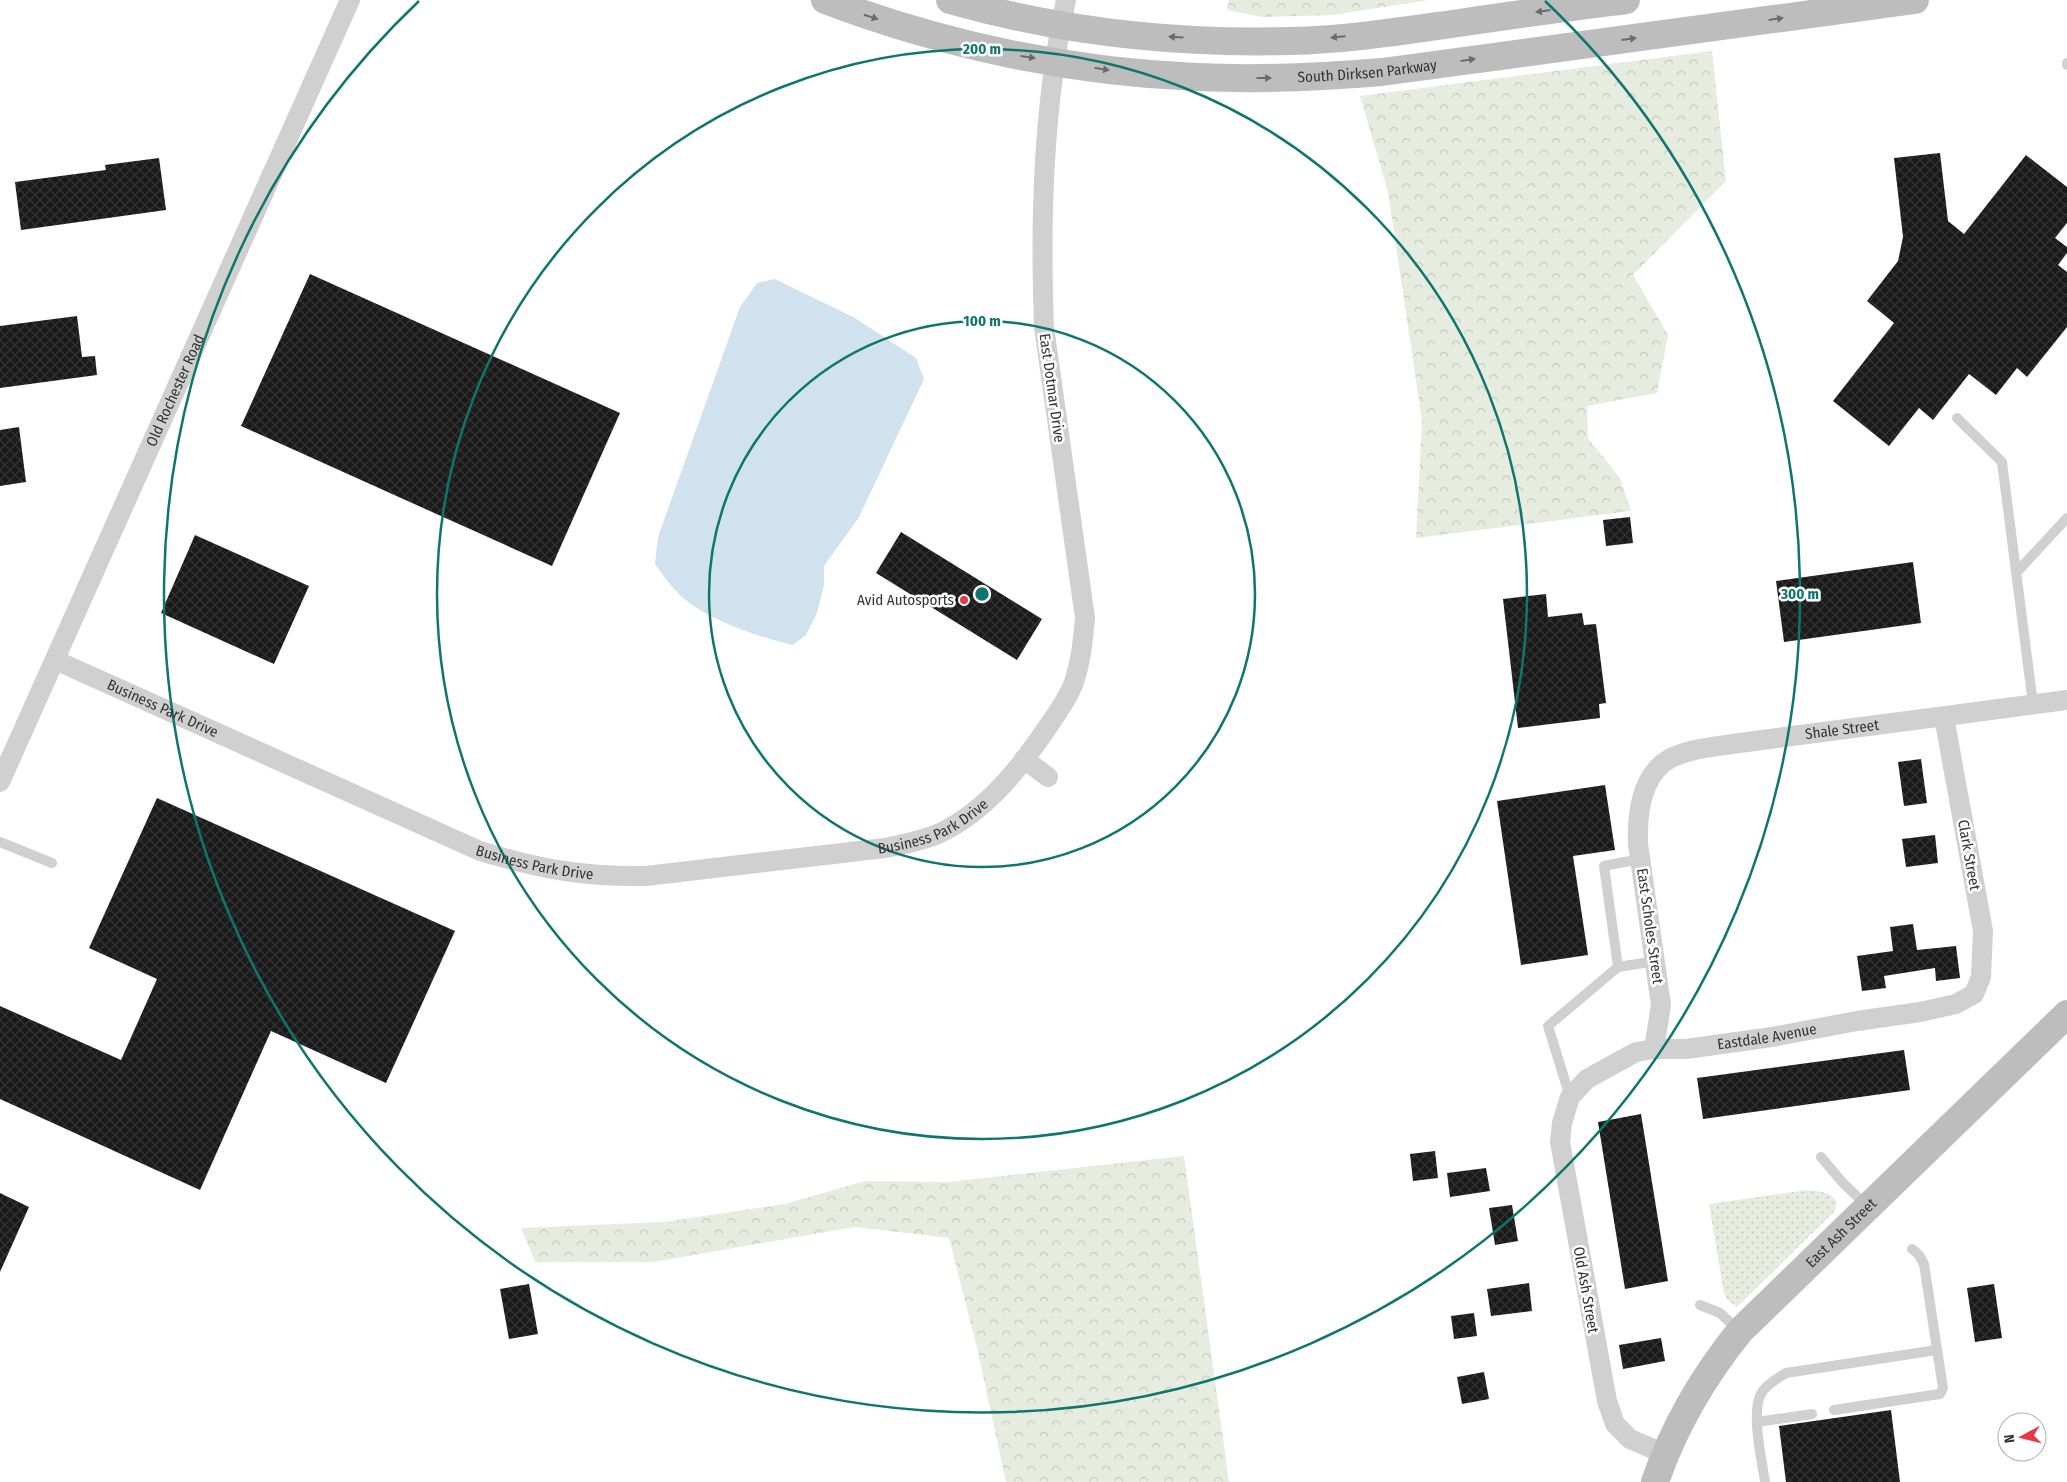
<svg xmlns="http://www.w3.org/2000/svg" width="2067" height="1482" font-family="'Fira Sans Condensed',sans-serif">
<defs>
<pattern id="grass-dots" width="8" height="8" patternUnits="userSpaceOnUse" patternTransform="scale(1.25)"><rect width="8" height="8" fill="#e6ecdf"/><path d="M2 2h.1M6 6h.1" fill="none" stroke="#c6cbc0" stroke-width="1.8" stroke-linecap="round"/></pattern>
<pattern id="forest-crowns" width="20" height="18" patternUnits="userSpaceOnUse" patternTransform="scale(1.25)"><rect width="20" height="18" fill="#e6ecdf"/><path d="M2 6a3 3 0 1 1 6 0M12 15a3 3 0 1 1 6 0" fill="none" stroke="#c6cbc0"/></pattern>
<pattern id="building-cross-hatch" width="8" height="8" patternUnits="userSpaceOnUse" patternTransform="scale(1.25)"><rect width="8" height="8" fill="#1a1a1a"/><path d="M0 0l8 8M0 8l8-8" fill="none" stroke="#333"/></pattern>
</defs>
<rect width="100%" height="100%" fill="#fff"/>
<!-- grass -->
<path fill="url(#grass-dots)" d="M1807 1190C1818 1191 1832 1192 1837 1202L1835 1211 1737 1307 1727 1299 1724 1293 1709 1204Z"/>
<!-- forest -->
<path fill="url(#forest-crowns)" d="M1229 0H1429L1332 15 1262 17 1227 10Z
M1712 51 1726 181 1633 275 1668 335 1657 393 1587 406 1588 438 1620 478 1631 511 1416 538 1422 421 1388 192 1360 96Z
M1184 1156 1229 1482H1006L978 1352 949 1238 855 1227 653 1262H535L521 1228 664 1222 785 1204 865 1181 948 1182Z"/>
<!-- water -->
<path fill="#cfe2ee" d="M775 279 855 318 916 358 924 379 859 517 824 566V585L817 613 806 635 793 645C758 637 701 618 677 592 669 584 662 573 655 564L658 537 740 307 757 283Z"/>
<!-- building -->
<path fill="url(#building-cross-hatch)" d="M1940 153 1948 221 1964 234 2026 155 2067 187V223L2055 238 2067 247V253L2058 265 2067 272V327L2027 377 2017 368 1996 395 1969 374 1933 420 1919 408 1889 446 1833 401 1894 323 1867 301 1898 261 1903 237 1894 158Z
M159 158 166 210 21 230 15 182 106 170 105 165Z
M310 274 620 413 552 566 241 426Z
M77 316 82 357 95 356 97 375 0 388V326Z
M19 427 26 482 0 486V430Z
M1630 517 1633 543 1606 546 1603 520Z
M901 532 1042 619 1017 660 876 573Z
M195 535 309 586 274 664 161 613Z
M1913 562 1921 623 1784 642 1776 581Z
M1546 594 1548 617 1582 613 1584 625 1596 624 1606 703 1599 704 1600 718 1518 728 1503 599Z
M1921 759 1927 803 1904 806 1898 762Z
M1605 785 1615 850 1573 856 1588 955 1521 965 1497 801Z
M157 798 455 931 386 1083 271 1031 200 1190 0 1099V1006L121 1060 157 979 89 948Z
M1935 835 1938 863 1906 867 1902 839Z
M1913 924 1917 950 1956 946 1960 978 1936 981 1935 968 1884 976 1886 988 1862 991 1857 956 1893 951 1890 927Z
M1904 1050 1910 1090 1703 1119 1697 1078Z
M1641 1114 1668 1281 1625 1289 1598 1122Z
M1435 1151 1438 1178 1413 1181 1410 1154Z
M1486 1168 1490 1191 1450 1197 1447 1173Z
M0 1193 29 1207 0 1272Z
M1512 1205 1518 1241 1495 1245 1489 1208Z
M1529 1283 1532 1311 1491 1316 1487 1289Z
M529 1284 538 1334 509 1339 500 1289Z
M1994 1284 2002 1338 1975 1342 1967 1288Z
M1474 1313 1477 1336 1454 1339 1451 1316Z
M1661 1338 1665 1361 1623 1369 1619 1345Z
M1484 1372 1489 1399 1462 1404 1457 1377Z
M1891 1410 1900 1482H1786L1779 1426Z"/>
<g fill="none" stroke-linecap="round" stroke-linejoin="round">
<!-- lane -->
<path stroke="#d0d0d0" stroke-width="10" d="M2067 63V65
M1957 418 2002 462 2033 704
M2016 573 2067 518
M0 842 52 863
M1640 859 1604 866 1618 967 1656 961
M1570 1097 1548 1026 1618 967
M1821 1157 1843 1183 1867 1206
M1700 1305 1720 1313 1739 1331
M1834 1410 1933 1395 1940 1394 1943 1388 1924 1264 1919 1255 1912 1249
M1757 1422 1812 1414
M1765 1482C1762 1461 1750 1410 1762 1392 1768 1383 1777 1379 1786 1373L1937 1350"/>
<!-- street -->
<g stroke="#d0d0d0" stroke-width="20">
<path id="s1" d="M55 660 480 851C539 869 584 877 646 876L885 848C904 844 922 841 940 833 986 811 1019 769 1047 728 1057 713 1068 699 1074 682 1081 661 1083 640 1085 618L1044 327C1040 217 1043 108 1066 0"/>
<path d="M1024 759 1048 777"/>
<path id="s2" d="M0 782 350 0"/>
<path id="s3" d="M1654 1049 1661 1005 1638 844C1637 814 1641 774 1671 758 1690 749 1711 747 1732 744L2067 700"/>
<path id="s4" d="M1665 1454 1630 1439 1615 1424 1607 1401 1560 1142 1562 1123 1570 1097 1587 1079 1636 1052 1654 1049H1686L1772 1037 1857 1021 1920 1012 1956 1004 1974 994 1981 977 1983 931 1944 717"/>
</g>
<!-- secondary -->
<g stroke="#bdbdbd" stroke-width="28">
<path id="s5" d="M825 0C943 45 1071 72 1197 77 1259 80 1321 77 1382 72L1915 0"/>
<path d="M950 0C1059 31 1176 44 1290 41 1349 40 1408 30 1466 22 1519 14 1573 7 1626 0"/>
<path id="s6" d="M1655 1482C1674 1426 1703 1377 1740 1331L2067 1014"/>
</g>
</g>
<!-- one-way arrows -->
<defs><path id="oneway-solid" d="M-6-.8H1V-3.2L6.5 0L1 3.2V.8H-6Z" transform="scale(1.25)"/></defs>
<g fill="#6a6a6a">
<use href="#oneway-solid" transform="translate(1543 11) rotate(172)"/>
<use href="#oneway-solid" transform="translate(871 17) rotate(18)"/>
<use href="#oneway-solid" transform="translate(1776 19) rotate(-8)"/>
<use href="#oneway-solid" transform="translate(1176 37) rotate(-176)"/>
<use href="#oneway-solid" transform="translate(1338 37) rotate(175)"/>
<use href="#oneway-solid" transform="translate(1629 39) rotate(-8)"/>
<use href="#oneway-solid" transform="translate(1028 57) rotate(8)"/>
<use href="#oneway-solid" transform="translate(1468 60) rotate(-8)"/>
<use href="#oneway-solid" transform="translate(1102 69) rotate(9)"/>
<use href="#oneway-solid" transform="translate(1264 78)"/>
</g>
<!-- distance rings -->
<g fill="none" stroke="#0f766e" stroke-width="2.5">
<circle cx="982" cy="594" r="273"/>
<circle cx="982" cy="594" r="545"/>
<path d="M1545 1A818 818 0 1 1 419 1"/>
</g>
<!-- markers -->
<circle fill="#e63946" stroke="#fff" stroke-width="2" cx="964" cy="600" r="5"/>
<g text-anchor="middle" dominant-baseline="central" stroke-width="5" stroke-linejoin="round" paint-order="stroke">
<!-- street labels -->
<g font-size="15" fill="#333" stroke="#fff">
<text stroke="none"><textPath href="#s5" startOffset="552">South Dirksen Parkway</textPath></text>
<text transform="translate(1052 388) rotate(82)">East Dotmar Drive</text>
<text stroke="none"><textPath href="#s2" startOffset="429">Old Rochester Road</textPath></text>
<text stroke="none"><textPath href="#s1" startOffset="118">Business Park Drive</textPath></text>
<text stroke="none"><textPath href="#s3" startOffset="478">Shale Street</textPath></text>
<text stroke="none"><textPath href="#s1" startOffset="928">Business Park Drive</textPath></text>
<text transform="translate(1969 855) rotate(80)">Clark Street</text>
<text stroke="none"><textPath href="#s1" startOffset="522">Business Park Drive</textPath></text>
<text transform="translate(1650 926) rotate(82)">East Scholes Street</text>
<text stroke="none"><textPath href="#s4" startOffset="606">Eastdale Avenue</textPath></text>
<text stroke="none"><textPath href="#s6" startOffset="315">East Ash Street</textPath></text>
<text transform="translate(1586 1290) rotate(80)">Old Ash Street</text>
</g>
<!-- poi labels -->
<g font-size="15" fill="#333" stroke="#fff" text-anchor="end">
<text x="954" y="600">Avid Autosports</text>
</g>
</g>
<circle cx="982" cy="594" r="8" fill="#0f766e" stroke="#fff" stroke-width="2.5"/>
<g font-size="15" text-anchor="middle" font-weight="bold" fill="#0f766e" stroke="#fff" stroke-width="5" stroke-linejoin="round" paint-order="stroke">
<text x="982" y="54">200 m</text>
<text x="982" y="326">100 m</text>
<text x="1800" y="599">300 m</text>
</g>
<!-- north arrow -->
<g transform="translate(2022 1437) rotate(263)"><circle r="24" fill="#ffffff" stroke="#adadad"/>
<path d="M0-4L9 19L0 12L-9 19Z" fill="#e63946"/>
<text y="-8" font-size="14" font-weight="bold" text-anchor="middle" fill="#333333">N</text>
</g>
</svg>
